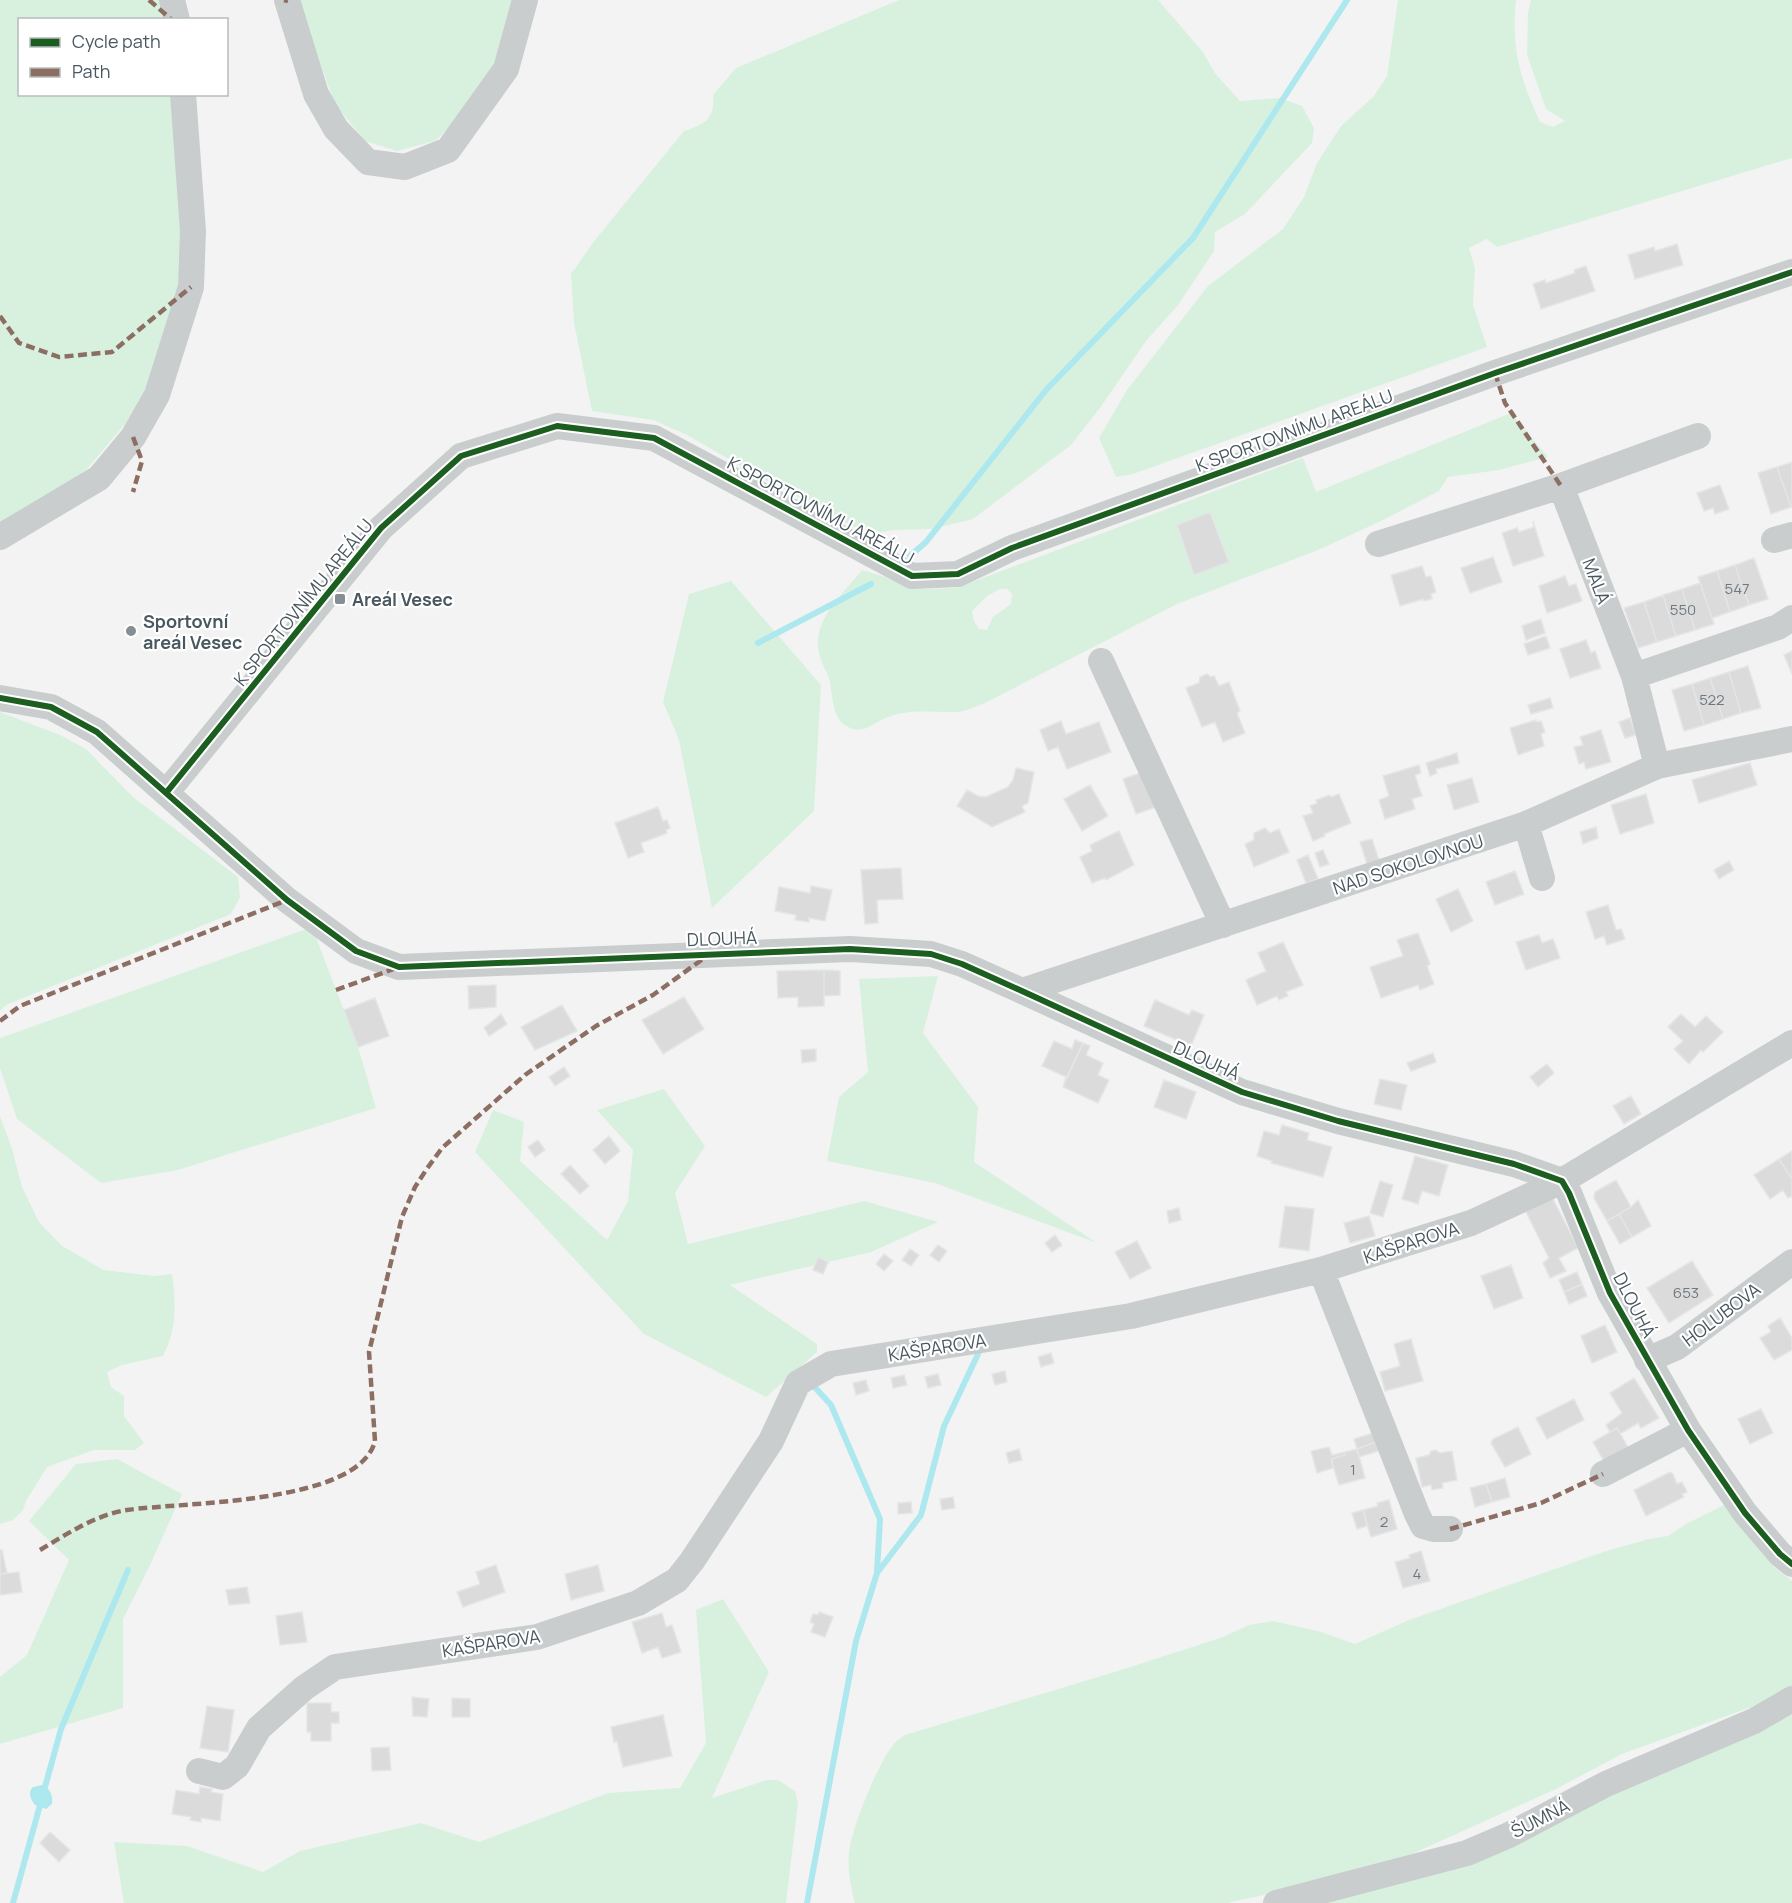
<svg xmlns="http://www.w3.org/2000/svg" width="1792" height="1903" font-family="Manrope,sans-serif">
<rect width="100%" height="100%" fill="#f3f3f3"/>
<!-- green -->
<path fill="#d8f1df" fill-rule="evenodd" d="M0 0H166L169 19 20 20V94L178 95 183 146 181 284 155 375 125 424 87 469 46 500 0 524Z
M299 0H515L505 44 478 101 435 141 397 151 365 141 335 104 304 19Z
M899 0H1158L1203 52 1215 73 1240 101 1280 98 1302 106 1314 128 1312 143 1245 214 1215 232 1214 251 1178 305 1146 341 1100 408 1071 445 973 519 932 529 894 530 868 534 760 477 687 435 653 420 592 411 574 323 571 274 595 240 684 131C705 124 715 119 713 95L736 68Z
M1398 0H1516C1511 49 1520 78 1540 122L1553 127 1565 121 1546 109 1527 55 1528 12 1531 0H1792V158L1497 247 1487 239 1469 248 1475 268 1473 305 1487 347 1133 474 1116 477 1099 438 1127 390 1208 286 1283 229 1304 197 1317 163 1341 126 1374 96 1387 76Z
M1511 413 1548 457 1499 470 1448 477 1439 491 1383 520 1318 550 1177 604 985 703C977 706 967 711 958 712 934 713 910 708 886 718 873 723 863 735 848 727 832 719 833 698 830 682 828 673 822 665 820 657 809 622 843 594 862 570L926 589 956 588 1303 458 1316 492ZM1000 589H1007L1012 594 1011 604 993 617 987 630 979 629 974 621 972 611 987 596Z
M731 581 821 685 814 811 712 908 679 740 663 702 689 594Z
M0 712 60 735 86 749 133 797 238 877 240 897 231 914 6 1005 0 1011Z
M312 927 358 1047 376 1108 178 1170 101 1183 17 1119 0 1068V1038Z
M938 976 923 1033 978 1107 974 1162 1097 1243 935 1183 827 1161 839 1097 868 1072 859 979Z
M664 1089 705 1146 675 1193 688 1244 864 1201 938 1222 871 1252 730 1285 817 1344V1352L766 1397 644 1334 475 1152 493 1110 524 1122 520 1161 607 1240 628 1201 633 1150 597 1110Z
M0 1116 12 1149 22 1187 39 1222 62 1246 104 1270 154 1276 172 1274C176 1302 177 1330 163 1356L122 1365 107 1372 111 1387 124 1396V1416L144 1443 135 1450H94L47 1467 26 1501 23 1510 13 1520 0 1524Z
M117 1459 182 1494 150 1565 123 1619V1708L0 1744V1677L27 1655 69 1560 29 1521 76 1464Z
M1726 1504 1775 1568 1792 1581V1687L1754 1706 1622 1754 1556 1789 1381 1868 1339 1879 1227 1903H855C851 1888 847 1868 849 1852 852 1828 878 1762 894 1744 897 1740 901 1738 905 1735L1118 1671 1223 1637 1249 1625 1273 1621 1321 1632 1355 1644 1409 1620 1603 1552 1649 1539 1668 1536 1686 1524Z
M723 1599 769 1672 712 1798 767 1780H778L795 1791 798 1803 786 1903H124L114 1842 187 1846 263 1872 300 1851 421 1823 479 1842 608 1793 680 1788 706 1743 696 1610Z
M1792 1712V1903H1308L1578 1809Z"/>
<!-- water -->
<path fill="#ade8ef" d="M42 1785C50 1788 53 1795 52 1804L46 1809 35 1805C31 1800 27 1792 33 1787Z"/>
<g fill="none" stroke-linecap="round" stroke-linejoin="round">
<!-- stream -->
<path stroke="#ade8ef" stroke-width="6" d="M910 556 926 542 1046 390 1193 238 1347 0
M758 643 871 584
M810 1382 831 1405 880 1519 877 1572
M13 1903 61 1729 128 1570
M807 1903 856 1641 877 1573 921 1515 944 1426 979 1352"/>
</g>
<!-- building -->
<path fill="#dbdbdc" stroke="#e4e5e6" stroke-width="1.5" d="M1677 244 1683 265 1635 279 1628 255 1654 247 1655 251Z
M1586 266 1595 291 1541 309 1533 284 1545 280 1546 283 1575 273 1574 270Z
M1792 462V507H1791L1777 467Z
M1777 467 1791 507 1771 514 1758 473Z
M1720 485 1729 509 1715 514 1713 508 1704 511 1697 493Z
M1210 512 1229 562 1194 575 1177 525Z
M1533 521 1544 556 1513 566 1502 533 1517 528V527L1519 532 1534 527Z
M1493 557 1502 582 1470 593 1461 568Z
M1754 558 1768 599 1749 605 1735 565Z
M1735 565 1749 605 1730 612 1717 571Z
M1422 566 1426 577 1431 576 1436 592 1431 594 1432 599 1424 601 1423 599 1400 606 1391 575Z
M1717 571 1730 612 1712 618 1698 577Z
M1565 576 1569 586 1576 584 1582 601 1547 613 1539 586Z
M1700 583 1714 624 1695 630 1682 589Z
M1682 589 1695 630 1676 636 1663 595Z
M1663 595 1676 636 1657 642 1644 602Z
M1644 602 1657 642 1638 648 1624 608Z
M1541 619 1545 633 1526 640 1522 626Z
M1546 636 1550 648 1528 655 1524 644Z
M1586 640 1591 653 1595 651 1601 668 1570 678 1560 649Z
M1792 651V674L1784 655Z
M1748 666 1761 708 1741 713 1729 672Z
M1729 672 1741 713 1723 719 1710 678Z
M1207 674 1211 677 1214 676 1219 686 1229 682 1240 711 1237 713 1245 733 1223 742 1215 722 1202 727 1186 688 1199 683 1200 677Z
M1710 678 1723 719 1704 725 1692 684Z
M1692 684 1704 725 1684 731 1672 690Z
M1550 698 1553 708 1531 714 1528 705Z
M1630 718 1636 735 1625 738 1619 722Z
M1536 720V722L1541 721 1545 732 1541 734 1544 746 1518 755 1510 728Z
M1061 721 1066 734 1099 722 1111 752 1067 769 1058 747 1048 751 1040 730Z
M1601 730 1611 762 1586 769 1584 762 1579 764 1574 747 1583 745 1580 737Z
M1457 753 1459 763 1436 769 1437 773 1430 776 1426 763Z
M1750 763 1757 785 1699 803 1692 780Z
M1419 765 1421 773 1415 775 1422 796 1412 799 1415 809 1385 819 1379 800 1389 796 1383 776Z
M1016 768 1034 772 1028 803 1022 806 1025 812 992 827 957 806 967 790 978 796 986 797 1008 787 1013 780Z
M1146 771 1159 806 1136 814 1123 779Z
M1472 778 1479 802 1454 810 1447 785Z
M1090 785 1108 816 1082 831 1064 799Z
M1339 794 1351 823 1324 834 1325 836 1313 841 1303 816 1313 813 1310 806 1317 803 1316 800 1330 795 1331 797Z
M1646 794 1654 823 1620 834 1611 805Z
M658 807 663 821 667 820 670 828 666 830 667 833 641 843 644 852 628 858 615 823Z
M1596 827 1598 838 1583 844 1580 832Z
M1265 828 1270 833 1279 829 1289 852 1254 867 1245 844 1254 840V833Z
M1119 831 1134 865 1106 880 1105 878 1092 883 1080 857 1092 851 1090 845Z
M1372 839 1379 860 1367 864 1360 842Z
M1323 850 1329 864 1320 867 1315 853Z
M1308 855 1318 879 1306 883 1297 860Z
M1729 861 1734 870 1719 879 1714 870Z
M901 868 903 899 877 900 878 923 865 924 861 870Z
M1515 871 1524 894 1495 905 1486 882Z
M811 886 832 890 825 921 809 918V922L795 920 796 915 775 911 779 887 810 893Z
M1458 889 1473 921 1451 932 1436 899Z
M1608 905 1616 930 1621 929 1625 939 1607 945 1604 936 1595 939 1586 912Z
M1418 933 1430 964 1427 966 1434 984 1420 990 1418 985 1381 998 1370 967 1403 956 1397 940Z
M1539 935 1542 943 1553 939 1560 958 1526 970 1516 942Z
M1283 942 1303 985 1286 992 1288 996 1279 1000 1277 996 1257 1005 1246 980 1266 971 1258 953Z
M824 970 840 971V995L824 996Z
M824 970V1006L798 1007V997L778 998 777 971Z
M496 985V1007L469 1009 468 986Z
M684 997 704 1029 663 1054 642 1020Z
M375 998 389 1036 358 1047 344 1010Z
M1155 1000 1189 1015 1192 1010 1204 1015 1191 1046 1144 1026Z
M562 1005 577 1031 535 1050 521 1027Z
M501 1014 507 1024 489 1036 484 1028Z
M1681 1014 1695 1027 1706 1016 1723 1032 1703 1052 1701 1050 1689 1064 1674 1049 1683 1041 1668 1027Z
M1075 1040 1083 1043 1064 1083 1066 1077 1042 1066 1054 1041 1072 1049Z
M1083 1043 1090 1046 1086 1055 1103 1063 1098 1075 1109 1080 1098 1103 1063 1087Z
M816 1049V1061L802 1063 801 1050Z
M1433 1053 1436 1062 1411 1071 1407 1063Z
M1547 1064 1554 1073 1538 1087 1530 1077Z
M564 1067 570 1076 555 1086 549 1077Z
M1380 1079 1407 1085 1401 1110 1374 1104Z
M1164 1080 1196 1092 1186 1119 1154 1107Z
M1631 1096 1641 1114 1624 1124 1613 1106Z
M1282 1125 1309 1133 1307 1140 1332 1147 1323 1177 1271 1163 1272 1161 1257 1156 1264 1131 1279 1135Z
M609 1136 620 1151 605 1164 593 1150Z
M538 1140 545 1150 535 1157 528 1147Z
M1792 1151V1179L1779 1159Z
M1415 1156 1448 1165 1439 1196 1422 1191 1418 1204 1402 1199Z
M1779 1159 1792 1179V1196L1788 1198 1783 1190 1770 1199 1754 1175Z
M570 1165 589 1186 580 1194 561 1174Z
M1616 1180 1631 1207 1607 1221 1594 1198 1595 1192Z
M1380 1181 1393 1185 1383 1217 1370 1213Z
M1551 1195 1578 1248 1559 1258 1566 1271 1550 1278 1543 1263 1549 1258 1524 1208Z
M1638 1200 1651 1226 1632 1237 1619 1214 1631 1207Z
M1285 1206 1314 1209 1309 1251 1279 1247Z
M1179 1208 1181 1220 1169 1223 1167 1211Z
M1619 1214 1632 1237 1620 1244 1607 1221Z
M1369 1216 1375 1236 1350 1243 1344 1223Z
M1055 1235 1062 1245 1052 1252 1045 1243Z
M1137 1241 1151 1268 1130 1279 1115 1252Z
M938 1245 947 1251 939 1262 930 1255Z
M910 1249 919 1255 911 1266 902 1260Z
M884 1254 893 1261 884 1271 876 1264Z
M818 1257 828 1262 823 1274 813 1270Z
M1692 1261 1713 1295 1669 1323 1647 1288Z
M1511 1265 1523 1298 1494 1309 1481 1276Z
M1577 1272 1582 1284 1564 1292 1559 1280Z
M1582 1284 1587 1296 1569 1304 1564 1292Z
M1780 1318 1792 1338V1350L1774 1360 1760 1338 1771 1332 1768 1326Z
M1605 1325 1617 1352 1592 1363 1581 1336Z
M1411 1339 1423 1381 1385 1391 1380 1372 1400 1366 1394 1344Z
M1051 1353 1054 1363 1041 1367 1038 1357Z
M1005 1371 1007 1382 995 1385 992 1374Z
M938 1374 941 1385 928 1388 925 1377Z
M904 1375 907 1385 893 1388 891 1378Z
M1634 1378 1659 1418 1641 1428 1638 1423 1620 1434 1617 1428 1610 1432 1606 1425 1622 1413 1610 1393Z
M866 1380 869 1391 856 1395 853 1383Z
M1574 1399 1584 1420 1547 1439 1536 1418Z
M1761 1409 1773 1433 1750 1444 1738 1419Z
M1518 1427 1531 1454 1505 1467 1491 1443 1493 1439Z
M1617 1428 1629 1449 1605 1463 1593 1442Z
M1373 1433 1376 1442 1357 1449 1354 1439Z
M1376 1442 1378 1451 1359 1457 1357 1449Z
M1329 1447 1332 1455 1345 1452V1455L1331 1459 1333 1468 1317 1473 1311 1451Z
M1019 1449 1022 1460 1009 1463 1006 1453Z
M1357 1449 1365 1478 1339 1485 1331 1459 1345 1455V1452Z
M1436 1450 1440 1453 1452 1451 1457 1480 1442 1483 1443 1488 1432 1490 1431 1485 1422 1487 1416 1458 1429 1455 1431 1451Z
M1670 1472 1673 1474 1677 1484 1682 1482 1687 1492 1682 1494 1684 1497 1646 1516 1634 1490Z
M1505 1478 1510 1497 1492 1502 1486 1484Z
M1486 1484 1492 1502 1475 1507 1470 1488Z
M953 1497 955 1508 942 1510 940 1499Z
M1389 1500 1397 1529 1371 1537 1363 1510 1378 1506 1377 1503Z
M911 1502 912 1513 898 1514V1503Z
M1363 1510 1367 1526 1357 1529 1352 1513Z
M0 1550H2L7 1573 0 1574Z
M1421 1551 1430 1581 1403 1588 1395 1562 1410 1558 1409 1555Z
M496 1565 505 1592 463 1607 457 1592 480 1584 476 1572Z
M598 1565 604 1591 571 1600 565 1574Z
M19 1572 22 1592 0 1595V1574Z
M247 1587 250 1603 229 1605 226 1590Z
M302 1612 307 1642 280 1645 276 1616Z
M819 1612 833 1617 825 1637 811 1632 814 1624 810 1622 813 1614 818 1615Z
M662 1613 666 1627 672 1625 681 1652 662 1658 658 1647 642 1653 632 1622Z
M412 1697 429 1699 427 1717 413 1716Z
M452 1698 470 1699V1717H452Z
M307 1703H331V1712H339V1723H331V1741H311V1732H307Z
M207 1706 234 1710 228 1752 200 1748Z
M663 1715 672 1756 623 1767 617 1741 614 1742 611 1727Z
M389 1747 391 1770 372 1771 371 1748Z
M200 1787 212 1789 211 1792 223 1794 220 1821 201 1818V1822L190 1820 191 1817 172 1814 176 1790 199 1794Z
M50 1832 70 1850 59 1862 40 1843Z"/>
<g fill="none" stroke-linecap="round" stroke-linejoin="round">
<!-- minor -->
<path stroke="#cacdce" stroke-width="26" d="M172 0 177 20
M287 0 316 94 336 129 368 162 405 167 448 150 506 69 525 0
M0 537 99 478 133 437 157 395 191 287 193 231 183 94
M1774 540 1792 535
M1378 544 1561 486
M1101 661 1223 925
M1634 676 1778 627 1792 618
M0 698 51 707 97 732 287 900 356 951 399 967 850 949 931 954 962 964 1022 991 1242 1092 1338 1121 1514 1164 1562 1181 1569 1193 1610 1293 1688 1430 1745 1513 1780 1554 1792 1564
M1657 766 1634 676 1561 486 1698 436
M166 793 381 528 461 456 557 426 654 438 912 576 958 574 1012 548 1495 373 1792 272
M1526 824 1542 878
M1022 991 1526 824 1657 766 1792 739
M1321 1270 1417 1514 1423 1526 1434 1529H1450
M1647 1360 1677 1347 1792 1262
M1603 1474 1688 1430
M199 1771 223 1777 237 1766 259 1728 304 1688 335 1667 537 1637 638 1603 677 1580 692 1561 771 1441 798 1383 831 1364 1131 1316 1321 1270 1471 1223 1562 1181 1792 1043
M1276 1903 1467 1853 1509 1835 1606 1784 1754 1721 1792 1699"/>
<!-- quiet -->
<path stroke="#8d6e63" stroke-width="4.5" stroke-dasharray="9 4.5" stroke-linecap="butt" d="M149 0 172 20
M284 0 288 1
M0 316 19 343 59 357 112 352 191 287
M1495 373 1505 403 1561 486
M133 437 142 461 133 492
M336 990 399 967
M0 1021 20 1006 287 900
M1450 1529 1541 1503 1603 1474
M40 1550C67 1534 95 1515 127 1510 180 1502 359 1505 375 1441L369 1352 402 1217 415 1187 426 1170 442 1148 525 1075 596 1026 653 995 707 956"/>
<defs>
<path id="cycleway" d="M0 698 51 707 97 732 287 900 356 951 399 967 850 949 931 954 962 964 1022 991 1242 1092 1338 1121 1514 1164 1562 1181 1569 1193 1610 1293 1688 1430 1745 1513 1780 1554 1792 1564
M166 793 381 528 461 456 557 426 654 438 912 576 958 574 1012 548 1495 373 1792 272"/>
</defs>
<!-- cycleway casing -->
<use href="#cycleway" stroke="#fff" stroke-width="10"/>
<!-- cycleway -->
<use href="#cycleway" stroke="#1b5e20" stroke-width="6"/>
</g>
<!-- markers -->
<g fill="#848e93" stroke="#fff" stroke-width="2">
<rect x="334" y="593" width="12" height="12" rx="3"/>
<circle cx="131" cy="631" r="6"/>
</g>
<g text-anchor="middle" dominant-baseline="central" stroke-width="4.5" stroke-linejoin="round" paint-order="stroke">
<!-- number labels -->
<g font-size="15" fill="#6e797f">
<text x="1737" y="588">547</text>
<text x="1683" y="609">550</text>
<text x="1712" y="699">522</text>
<text x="1686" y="1292">653</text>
<text x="1353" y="1469">1</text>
<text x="1384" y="1521">2</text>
<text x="1417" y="1573">4</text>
</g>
<!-- street labels -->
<g font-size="18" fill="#49575f" stroke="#fff">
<text transform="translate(1294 430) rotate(-20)">K SPORTOVNÍMU AREÁLU</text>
<text transform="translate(821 510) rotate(28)">K SPORTOVNÍMU AREÁLU</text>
<text transform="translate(1597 581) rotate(69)">MALÁ</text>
<text transform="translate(303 602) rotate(-51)">K SPORTOVNÍMU AREÁLU</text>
<text transform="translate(1408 864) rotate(-18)">NAD SOKOLOVNOU</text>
<text transform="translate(722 938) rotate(-2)">DLOUHÁ</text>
<text transform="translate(1207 1060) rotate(24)">DLOUHÁ</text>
<text transform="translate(1411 1242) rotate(-18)">KAŠPAROVA</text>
<text transform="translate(1635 1305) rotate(63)">DLOUHÁ</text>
<text transform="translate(1721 1314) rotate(-37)">HOLUBOVA</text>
<text transform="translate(937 1347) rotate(-9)">KAŠPAROVA</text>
<text transform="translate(491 1643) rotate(-9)">KAŠPAROVA</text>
<text transform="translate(1540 1818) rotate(-27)">ŠUMNÁ</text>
</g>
<!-- poi labels -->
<g font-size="18" font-weight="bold" fill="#49575f" stroke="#fff" text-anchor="start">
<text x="352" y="599">Areál Vesec</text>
<text x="143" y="621">Sportovní<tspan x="143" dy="21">areál Vesec</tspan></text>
</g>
</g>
<!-- legend -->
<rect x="18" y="18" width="210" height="78" fill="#ffffff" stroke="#b6bcbf" stroke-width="1.5"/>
<rect x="30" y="38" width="30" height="9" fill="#1b5e20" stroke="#b6bcbf" stroke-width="1.5"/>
<text x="72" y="48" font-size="18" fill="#49575f">Cycle path</text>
<rect x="30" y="68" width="30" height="9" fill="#8d6e63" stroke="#b6bcbf" stroke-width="1.5"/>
<text x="72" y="78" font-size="18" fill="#49575f">Path</text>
</svg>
